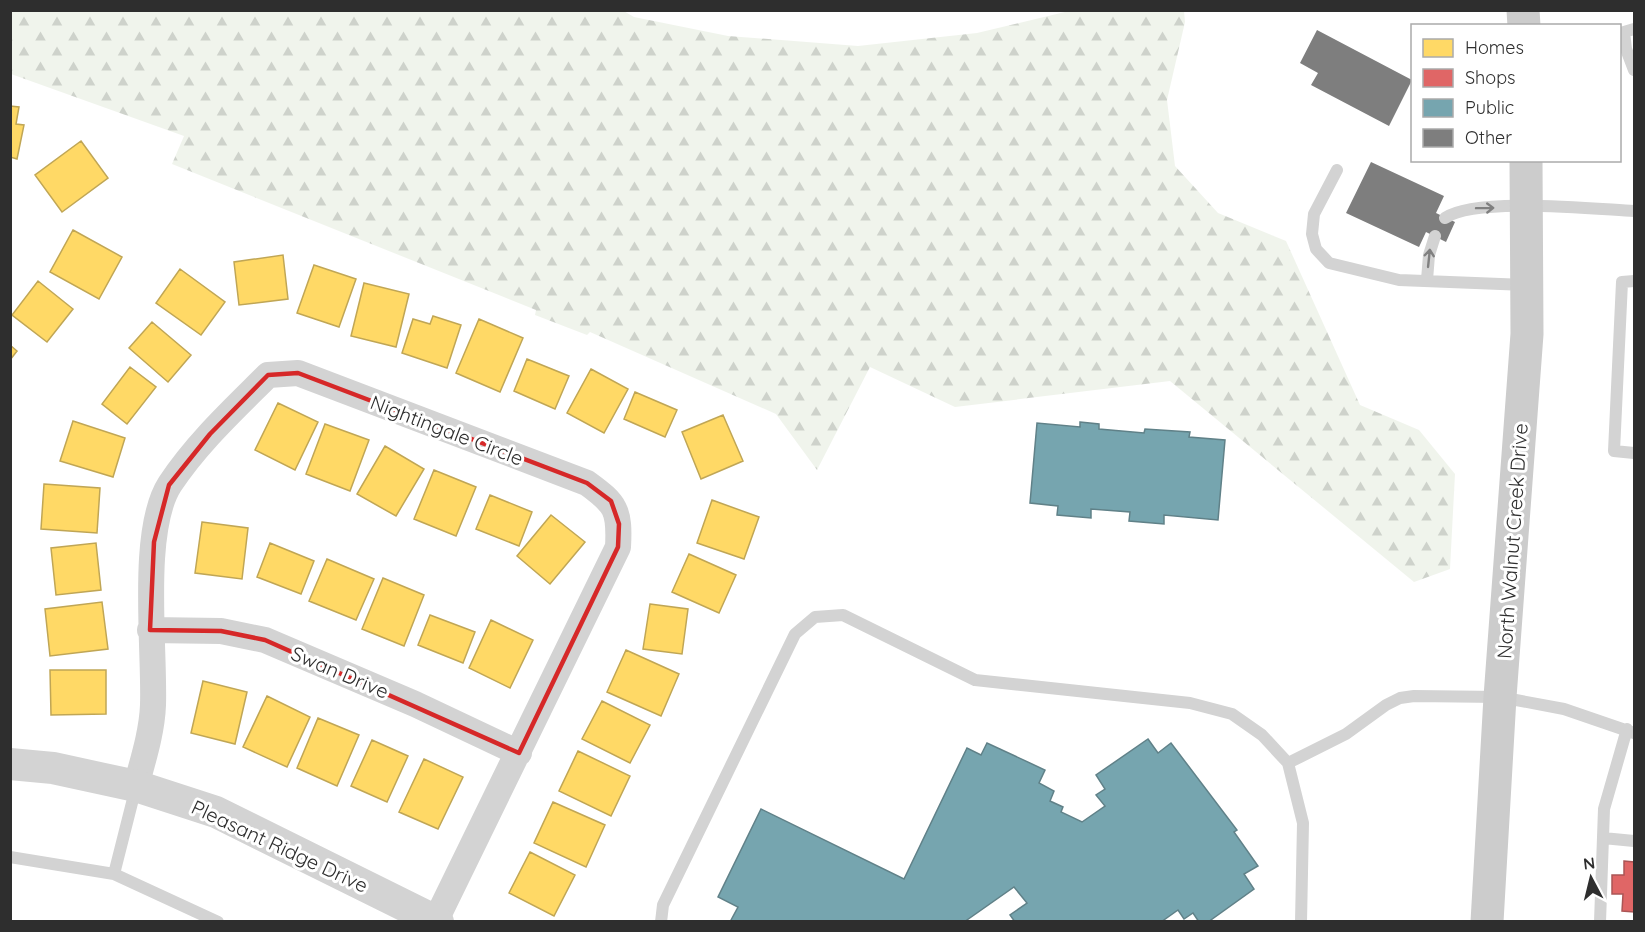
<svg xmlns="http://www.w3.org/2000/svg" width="1645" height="932" font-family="Quicksand,sans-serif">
<defs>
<pattern id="forest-firs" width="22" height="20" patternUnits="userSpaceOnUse" patternTransform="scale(1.5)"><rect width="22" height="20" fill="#f0f4ec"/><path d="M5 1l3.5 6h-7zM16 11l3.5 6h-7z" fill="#ced2cb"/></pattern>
</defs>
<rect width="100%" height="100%" fill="#fff"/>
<!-- forest -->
<path fill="url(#forest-firs)" d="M622 10 634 17 728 36 858 46 977 33 1069 11H1184L1185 22 1167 100 1175 166 1218 213 1286 241 1360 405 1419 430 1455 474 1450 569 1414 582 1170 381 955 407 870 367 817 470 776 414 590 332 587 335 535 315 536 310 172 164 184 136 11 74V11Z"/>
<!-- homes -->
<path fill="#ffd966" stroke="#c0a655" stroke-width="1.5" d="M10 106 19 107 16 124 24 125 17 159 10 157Z
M81 141 108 178 62 212 35 175Z
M73 230 122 257 99 299 50 272Z
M283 255 288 299 239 305 234 262Z
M314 265 356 279 339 327 297 313Z
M180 269 225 302 201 335 156 303Z
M38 281 73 309 47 342 12 315Z
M364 283 409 294 396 347 351 336Z
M433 316 461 325 447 368 402 353 413 319 430 324Z
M479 319 523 338 500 392 456 373Z
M152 322 191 355 168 382 129 348Z
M10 345 17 351 10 360Z
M527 359 569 376 555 409 514 391Z
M130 367 156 387 127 424 102 404Z
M591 369 628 389 604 433 567 413Z
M635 392 677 410 665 437 624 419Z
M278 403 318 422 295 470 255 450Z
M723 415 743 461 701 479 682 432Z
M73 421 125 438 113 477 60 461Z
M325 424 369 440 350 491 306 474Z
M385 446 424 469 396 516 357 494Z
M434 470 476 487 456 536 414 519Z
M44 484 100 488 97 533 41 529Z
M490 495 532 512 519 546 476 529Z
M712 500 759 517 744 559 697 543Z
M551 515 585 542 550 584 517 556Z
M202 522 248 528 242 579 195 573Z
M96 543 101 590 56 595 51 548Z
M270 543 314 561 301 594 257 577Z
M689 554 736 575 719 613 672 592Z
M327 559 374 579 356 620 309 601Z
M383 578 424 595 404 646 362 629Z
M102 602 108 649 50 656 45 609Z
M650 604 688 609 682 654 643 649Z
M430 615 475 632 463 663 418 645Z
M491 620 533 640 510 688 469 668Z
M626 650 679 674 661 716 607 692Z
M50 670H106V714L51 715Z
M203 681 247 692 235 744 191 733Z
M267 696 310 717 287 767 243 747Z
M602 701 650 725 630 763 582 739Z
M318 718 359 735 337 786 297 768Z
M372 740 408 756 387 802 351 786Z
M578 751 630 776 611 816 559 791Z
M424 759 463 777 438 829 399 812Z
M553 802 605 825 586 867 534 843Z
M530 852 575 875 554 916 509 893Z"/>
<!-- shops -->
<path fill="#e06666" stroke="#ab5555" stroke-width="1.5" d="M1624 861 1634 862V912L1622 911 1623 894H1612V875H1624Z"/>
<!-- public -->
<path fill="#76a5af" stroke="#608188" stroke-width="1.5" d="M1080 422 1099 424V429L1144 433 1145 429 1190 432 1189 437 1225 440 1218 520 1164 515V524L1129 521 1130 512 1091 509V518L1057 515 1058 506 1030 503 1037 423 1080 427Z
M1148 739 1158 753 1171 743 1237 830 1234 832 1258 866 1244 874 1254 889 1208 922H1199L1193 913 1184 919 1178 910 1161 922H1015L1010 915 1027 903 1014 887 964 922H730L738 907 718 897 761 809 904 879 967 748 981 755 987 743 1045 770 1039 783 1054 791 1050 801 1063 807 1061 812 1082 822 1105 806 1096 795 1105 789 1096 775Z"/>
<!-- building -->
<path fill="#7e7e7e" d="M1317 30 1412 80 1389 126 1311 85 1318 73 1300 63Z
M1371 162 1444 196 1436 213 1455 222 1446 242 1426 232 1419 247 1346 213Z"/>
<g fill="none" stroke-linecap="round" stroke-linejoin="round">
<!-- service -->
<path stroke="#d3d3d3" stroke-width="12" d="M1634 29 1624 32 1626 49 1634 70
M1337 170 1314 214 1312 234 1316 249 1329 263 1399 280 1526 285
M1445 218C1475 197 1594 209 1634 211
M1427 280 1429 255 1435 236
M1634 281 1622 282 1614 451 1634 453
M1603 838 1634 841
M10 857 114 874 218 922
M114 874 136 787
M661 922 663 905 795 634 815 617 843 615 975 680 1190 703 1232 714 1262 735 1288 763
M1301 922 1303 823 1288 763 1346 734 1386 705 1400 698 1414 696 1500 697 1564 709 1634 733
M1600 922 1604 809 1627 729"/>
<!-- minor -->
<path stroke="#d3d3d3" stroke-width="26" d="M150 630 221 631 265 640 415 704 519 753
M136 786C143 760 152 732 153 705 155 649 140 530 170 484 197 443 234 409 268 375L298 373 587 483C616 504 620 510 618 547L436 920"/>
<!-- tertiary -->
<path stroke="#d3d3d3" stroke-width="32" d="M10 764 53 768 136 786 216 812 438 922"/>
<!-- secondary -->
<path stroke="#ccc" stroke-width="33" d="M1523 10 1524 26
M1487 922 1500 697 1527 334 1526 160"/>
</g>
<!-- one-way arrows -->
<defs><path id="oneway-shaft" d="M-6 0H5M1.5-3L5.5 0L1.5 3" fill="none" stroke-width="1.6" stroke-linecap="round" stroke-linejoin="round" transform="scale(1.5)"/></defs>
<g stroke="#808080">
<use href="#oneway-shaft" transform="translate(1485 208) rotate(-1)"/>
<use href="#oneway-shaft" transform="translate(1429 258) rotate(-84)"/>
</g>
<!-- marked area -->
<path fill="none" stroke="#d62828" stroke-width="4.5" stroke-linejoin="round" d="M298 373 587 483 611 501 619 524 618 547 519 753 265 640 221 631 150 630 154 542 169 485 210 434 268 375Z"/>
<g text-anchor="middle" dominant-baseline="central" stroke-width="6" stroke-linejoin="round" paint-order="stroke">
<!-- street labels -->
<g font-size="20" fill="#2e2e2e" stroke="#fff">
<text transform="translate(447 430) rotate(21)">Nightingale Circle</text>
<text transform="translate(1512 541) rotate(-86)">North Walnut Creek Drive</text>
<text transform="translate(340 672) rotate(23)">Swan Drive</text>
<text transform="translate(280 846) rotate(25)">Pleasant Ridge Drive</text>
</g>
</g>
<!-- border -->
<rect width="1645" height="932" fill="none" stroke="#2e2e2e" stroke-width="24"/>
<!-- legend -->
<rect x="1411" y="24" width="210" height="138" fill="#ffffff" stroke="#ababab" stroke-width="1.5"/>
<rect x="1423" y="39" width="30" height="18" fill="#ffd966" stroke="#ababab" stroke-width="1.5"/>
<text x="1465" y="54" font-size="18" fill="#2e2e2e">Homes</text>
<rect x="1423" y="69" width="30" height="18" fill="#e06666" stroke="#ababab" stroke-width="1.5"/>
<text x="1465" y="84" font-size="18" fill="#2e2e2e">Shops</text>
<rect x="1423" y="99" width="30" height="18" fill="#76a5af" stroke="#ababab" stroke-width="1.5"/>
<text x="1465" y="114" font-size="18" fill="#2e2e2e">Public</text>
<rect x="1423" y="129" width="30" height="18" fill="#7e7e7e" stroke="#ababab" stroke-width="1.5"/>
<text x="1465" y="144" font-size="18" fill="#2e2e2e">Other</text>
<!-- north arrow -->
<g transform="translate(1591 878) rotate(353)" stroke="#ffffff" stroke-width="4.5" paint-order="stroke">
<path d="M0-4.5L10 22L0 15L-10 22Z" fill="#2e2e2e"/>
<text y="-9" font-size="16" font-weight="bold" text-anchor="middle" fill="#2e2e2e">N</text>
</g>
</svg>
